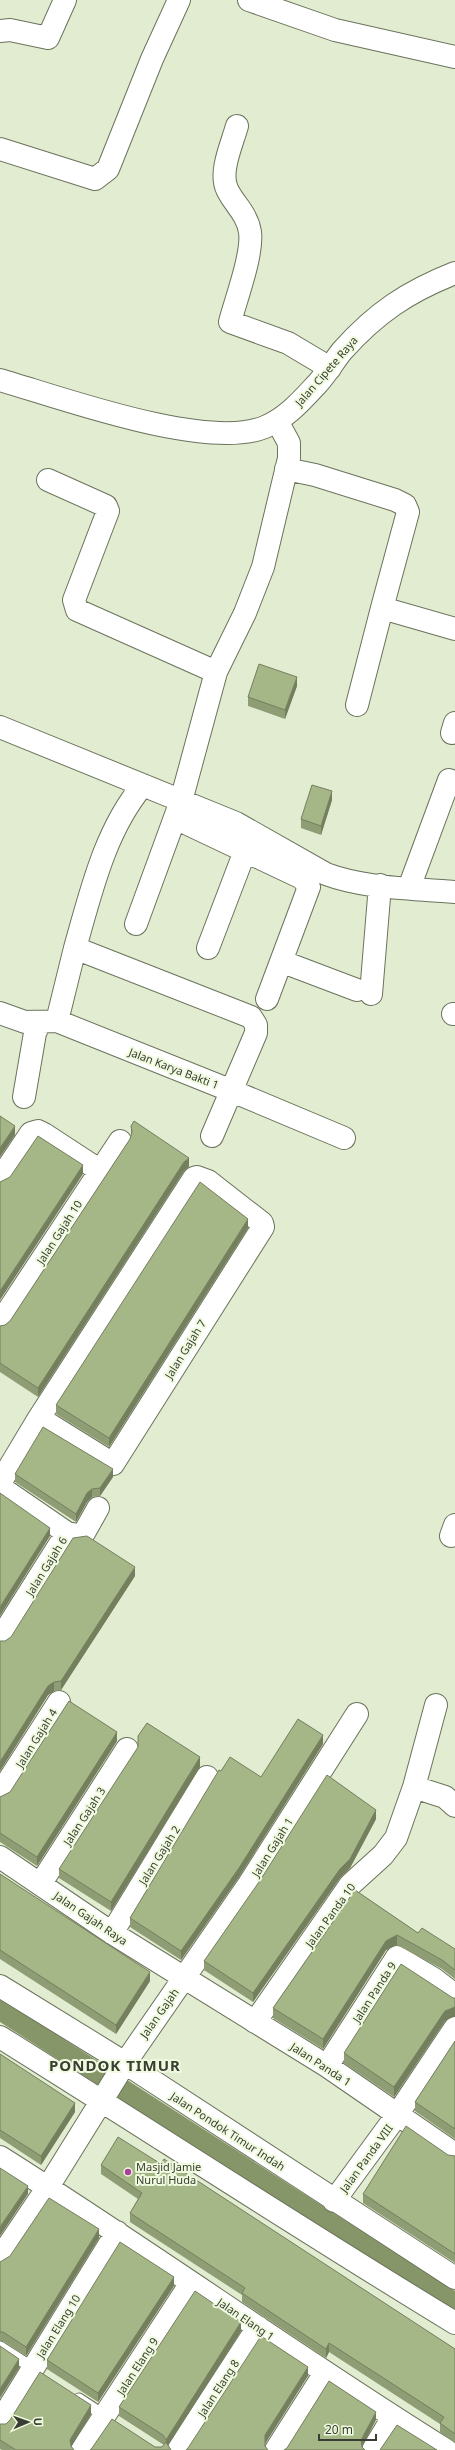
<svg xmlns="http://www.w3.org/2000/svg" width="455" height="2450" font-family="'Noto Sans',sans-serif">
<rect width="100%" height="100%" fill="#e2ecd1"/>
<g fill="none" stroke-linecap="round" stroke-linejoin="round">
<!-- canal -->
<path stroke="#869669" stroke-width="20" d="M0 2010 455 2303"/>
<defs>
<path id="service" d="M0 2347 36 2370
M79 2399 108 2418"/>
<path id="minor" d="M249 0 335 30 455 57
M0 31 10 30 48 38 65 0
M237 126C232 144 219 172 227 189 233 203 247 213 250 232 253 254 236 299 230 322L288 343 330 368
M0 149 95 179 108 169 152 59 179 0
M286 469 315 475 395 500 405 505 408 512 382 608 455 629
M48 480 106 506 108 511 74 600 77 610 216 672 181 801 136 924
M216 672 245 613 263 567 289 458V443L277 421
M357 705 382 608
M0 727 236 823 326 874C366 889 413 888 455 892
M452 733 455 723
M143 785C105 830 91 892 75 948L251 1017 256 1025V1033L212 1136
M175 818 302 878 309 887 267 999
M409 888 449 780
M208 948 245 851
M283 962 357 990
M371 994 380 885
M0 1013 25 1022 57 1021 232 1091 344 1138
M453 1014H455
M57 1021 75 948
M24 1097 35 1033 40 1022
M0 1179 31 1133 38 1131 44 1134 99 1170
M0 1323 120 1141
M0 1483 39 1418 194 1178 197 1177 208 1181 262 1223 263 1227 113 1464 39 1418
M0 1487 67 1533 78 1535 84 1533 98 1508
M451 1536 455 1525
M0 1639 67 1533
M414 1787 436 1705
M0 1794 59 1702
M0 1857 112 1933 327 2066 455 2154
M41 1883 127 1749
M112 1933 207 1777
M0 1986 125 2063 455 2278
M255 2022 350 1885 383 1855 396 1838 414 1787 445 1797 455 1806
M0 2037C152 2132 302 2230 455 2323
M327 2066 397 1957 434 1979 455 1995
M0 2157C151 2252 295 2356 446 2450
M334 2201 397 2115 455 2028
M0 2258 48 2187 125 2063 249 1884 357 1714
M0 2422 117 2232
M82 2450 191 2283
M178 2450 258 2327
M276 2450 325 2373
M373 2450 393 2417"/>
<path id="secondary" d="M0 380C62 398 207 451 265 427 287 418 303 399 318 383 327 373 334 361 342 351 376 313 407 292 455 273"/>
</defs>
<!-- service casing -->
<use href="#service" stroke="#6a735b" stroke-width="13"/>
<!-- minor casing -->
<use href="#minor" stroke="#6a735b" stroke-width="24"/>
<!-- secondary casing -->
<use href="#secondary" stroke="#6a735b" stroke-width="24"/>
<!-- service -->
<use href="#service" stroke="#fff" stroke-width="11"/>
<!-- minor -->
<use href="#minor" stroke="#fff" stroke-width="22"/>
<!-- secondary -->
<use href="#secondary" stroke="#fff" stroke-width="22"/>
</g>
<!-- wall -->
<path fill="#8e9d74" d="M297 686 285 719 248 706V697Z
M332 800 321 835 301 828V819Z
M131 1126 189 1167 184 1171 38 1397 0 1372V1326L5 1325 10 1321 130 1139 131 1136Z
M248 1228 109 1447 56 1414V1405Z
M15 1474 113 1477 100 1496 92 1497 87 1502 76 1522 15 1482Z
M135 1576 61 1690 54 1691 48 1695 0 1771V1641H5Z
M117 1741 37 1866 0 1842V1797Z
M323 1744 239 1877 181 1960 130 1927V1918L221 1771 261 1777Z
M200 1767 111 1911 59 1878V1869Z
M376 1819 350 1868 340 1878 253 2002 204 1970V1961Z
M0 1874 150 1981 116 2034 0 1959Z
M355 1890 418 1933 455 1949V1979L442 1969 397 1945 386 1950 323 2049 273 2018V2008Z
M453 1998 445 2021 394 2097 344 2063V2053Z
M455 2041V2139L415 2111V2102Z
M0 2054 75 2112 41 2165 0 2138Z
M448 2155 455 2156V2263L363 2203V2194Z
M161 2164 455 2349V2443L440 2432V2424L329 2352 326 2358 242 2302V2295L130 2222V2213L138 2199 101 2174V2165Z
M99 2238 26 2356 3 2341H0V2262Z
M174 2286 98 2402 47 2369V2360Z
M241 2331 168 2445 171 2450 155 2447H162L164 2445 119 2416V2407Z
M91 2414 71 2447 74 2450H2L0 2449V2424H6Z"/>
<!-- shaded-wall -->
<path fill="#747f5e" d="M297 677V686L285 719V710Z
M332 791V800L321 835V826Z
M15 1126V1135L0 1157V1148Z
M189 1158V1167L184 1171 38 1397V1388L184 1162Z
M83 1165V1174L0 1300V1291Z
M248 1219V1228L109 1447V1438Z
M113 1469V1477L100 1496V1488Z
M92 1489V1497L87 1502 76 1522V1514L87 1493Z
M50 1528V1536L0 1616V1607Z
M135 1567V1576L61 1690V1681Z
M54 1682V1691L48 1695 0 1771V1762L48 1686Z
M117 1732V1741L37 1866V1857Z
M323 1735V1744L239 1877 181 1960V1951Z
M200 1757V1767L111 1911V1902Z
M376 1810V1819L350 1868 340 1878 253 2002V1993Z
M397 1935V1945L386 1950 323 2049V2039L386 1941Z
M150 1972V1981L116 2034V2025Z
M455 2007V2016L445 2021 394 2097V2087L445 2011Z
M75 2103V2112L41 2165V2156Z
M28 2186V2194L0 2236V2227Z
M99 2229V2238L26 2356V2347Z
M174 2277V2286L98 2402V2393Z
M241 2322V2331L166 2449V2440Z
M329 2343V2352L326 2358V2349Z
M19 2359V2368L0 2398V2389Z
M308 2367V2376L265 2444V2450V2435Z
M91 2405V2414L70 2449V2440Z
M376 2412V2420L361 2449V2440Z"/>
<!-- building -->
<path fill="#a5b687" stroke="#747f5e" d="M259 664 297 677 285 710 248 697Z
M312 785 332 791 321 826 301 819Z
M0 1116 15 1126 0 1148Z
M134 1121 189 1158 184 1162 38 1388 0 1363V1326L5 1325 10 1321 130 1139 132 1132 131 1126Z
M38 1136 83 1165 0 1291V1182L10 1177Z
M200 1182 248 1219 109 1438 56 1405Z
M43 1427 113 1469 100 1488 92 1489 87 1493 76 1514 15 1474Z
M0 1493 50 1528 0 1607Z
M87 1536 135 1567 61 1681 54 1682 48 1686 0 1762V1641H5L11 1637 73 1538Z
M69 1701 117 1732 37 1857 0 1833V1797L10 1792Z
M298 1719 323 1735 239 1868 181 1951 130 1918 219 1770 221 1771 230 1757 261 1777Z
M147 1723 200 1757 111 1902 59 1869 138 1747V1736Z
M327 1775 376 1810 350 1859 340 1869 253 1993 204 1961 259 1882Z
M0 1874 150 1972 116 2025 0 1950Z
M355 1890 418 1933 422 1928 455 1949V1970L442 1960 397 1935 386 1941 323 2039 273 2008Z
M401 1964 453 1998H455V2007L445 2011 394 2087 344 2053Z
M455 2041V2129L415 2102Z
M0 2054 75 2103 41 2156 0 2130Z
M406 2126 448 2155 455 2156V2254L363 2194Z
M118 2137 161 2164 164 2159 455 2349V2434L440 2423 444 2417 329 2343 326 2349 242 2293 245 2288 130 2213 142 2193 101 2165Z
M0 2168 28 2186 0 2227Z
M49 2198 99 2229 26 2347 3 2332H0V2262L10 2256Z
M120 2242 174 2277 98 2393 47 2360Z
M195 2291 241 2322 166 2440 163 2435 119 2407Z
M261 2336 308 2367 265 2435V2446L268 2450H186L188 2448Z
M0 2346 19 2359 0 2389Z
M40 2372 91 2405 70 2440 71 2446 74 2450H16L0 2440V2424H6L10 2420Z
M329 2381 376 2412 361 2440 362 2447 365 2450H284L287 2448Z
M112 2419 155 2447H162L166 2442 171 2450H90L92 2448Z
M397 2425 437 2450H380Z"/>
<!-- markers -->
<circle fill="#ac3e9c" stroke="#effade" stroke-width="1.5" cx="128" cy="2172" r="4"/>
<g text-anchor="middle" dominant-baseline="central" stroke-width="4" stroke-linejoin="round" paint-order="stroke">
<!-- street labels -->
<g font-size="11" fill="#393d33" stroke="#effade">
<text transform="translate(326 371) rotate(-49)">Jalan Cipete Raya</text>
<text transform="translate(174 1068) rotate(21)">Jalan Karya Bakti 1</text>
<text transform="translate(59 1232) rotate(-57)">Jalan Gajah 10</text>
<text transform="translate(185 1349) rotate(-58)">Jalan Gajah 7</text>
<text transform="translate(46 1566) rotate(-58)">Jalan Gajah 6</text>
<text transform="translate(36 1738) rotate(-58)">Jalan Gajah 4</text>
<text transform="translate(84 1816) rotate(-57)">Jalan Gajah 3</text>
<text transform="translate(272 1847) rotate(-58)">Jalan Gajah 1</text>
<text transform="translate(159 1855) rotate(-58)">Jalan Gajah 2</text>
<text transform="translate(330 1915) rotate(-54)">Jalan Panda 10</text>
<text transform="translate(91 1918) rotate(34)">Jalan Gajah Raya</text>
<text transform="translate(374 1992) rotate(-57)">Jalan Panda 9</text>
<text transform="translate(159 2013) rotate(-55)">Jalan Gajah</text>
<text transform="translate(321 2064) rotate(33)">Jalan Panda 1</text>
<text transform="translate(228 2131) rotate(33)">Jalan Pondok Timur Indah</text>
<text transform="translate(366 2158) rotate(-54)">Jalan Panda VIII</text>
<text transform="translate(246 2319) rotate(34)">Jalan Elang 1</text>
<text transform="translate(58 2326) rotate(-58)">Jalan Elang 10</text>
<text transform="translate(137 2366) rotate(-57)">Jalan Elang 9</text>
<text transform="translate(218 2388) rotate(-57)">Jalan Elang 8</text>
</g>
<!-- poi labels -->
<g font-size="11" fill="#393d33" stroke="#effade" text-anchor="start">
<text x="136" y="2166">Masjid Jamie<tspan x="136" dy="13">Nurul Huda</tspan></text>
</g>
<!-- district labels -->
<g font-size="15" font-weight="bold" letter-spacing="1" fill="#393d33" stroke="#effade">
<text x="115" y="2065">PONDOK TIMUR</text>
</g>
</g>
<!-- north arrow -->
<g transform="translate(28 2422) rotate(88)" stroke="#effade" stroke-width="3" paint-order="stroke">
<path d="M0-3L7 15L0 10L-7 15Z" fill="#393d33"/>
<text y="-6" font-size="11" font-weight="bold" text-anchor="middle" fill="#393d33">U</text>
</g>
<!-- scale -->
<path d="M319 2434v6h57v-6" fill="none" stroke="#393d33" stroke-width="2"/>
<text x="325" y="2434" font-size="12" fill="#393d33" stroke="#effade" stroke-width="3" paint-order="stroke">20 m</text>
</svg>
